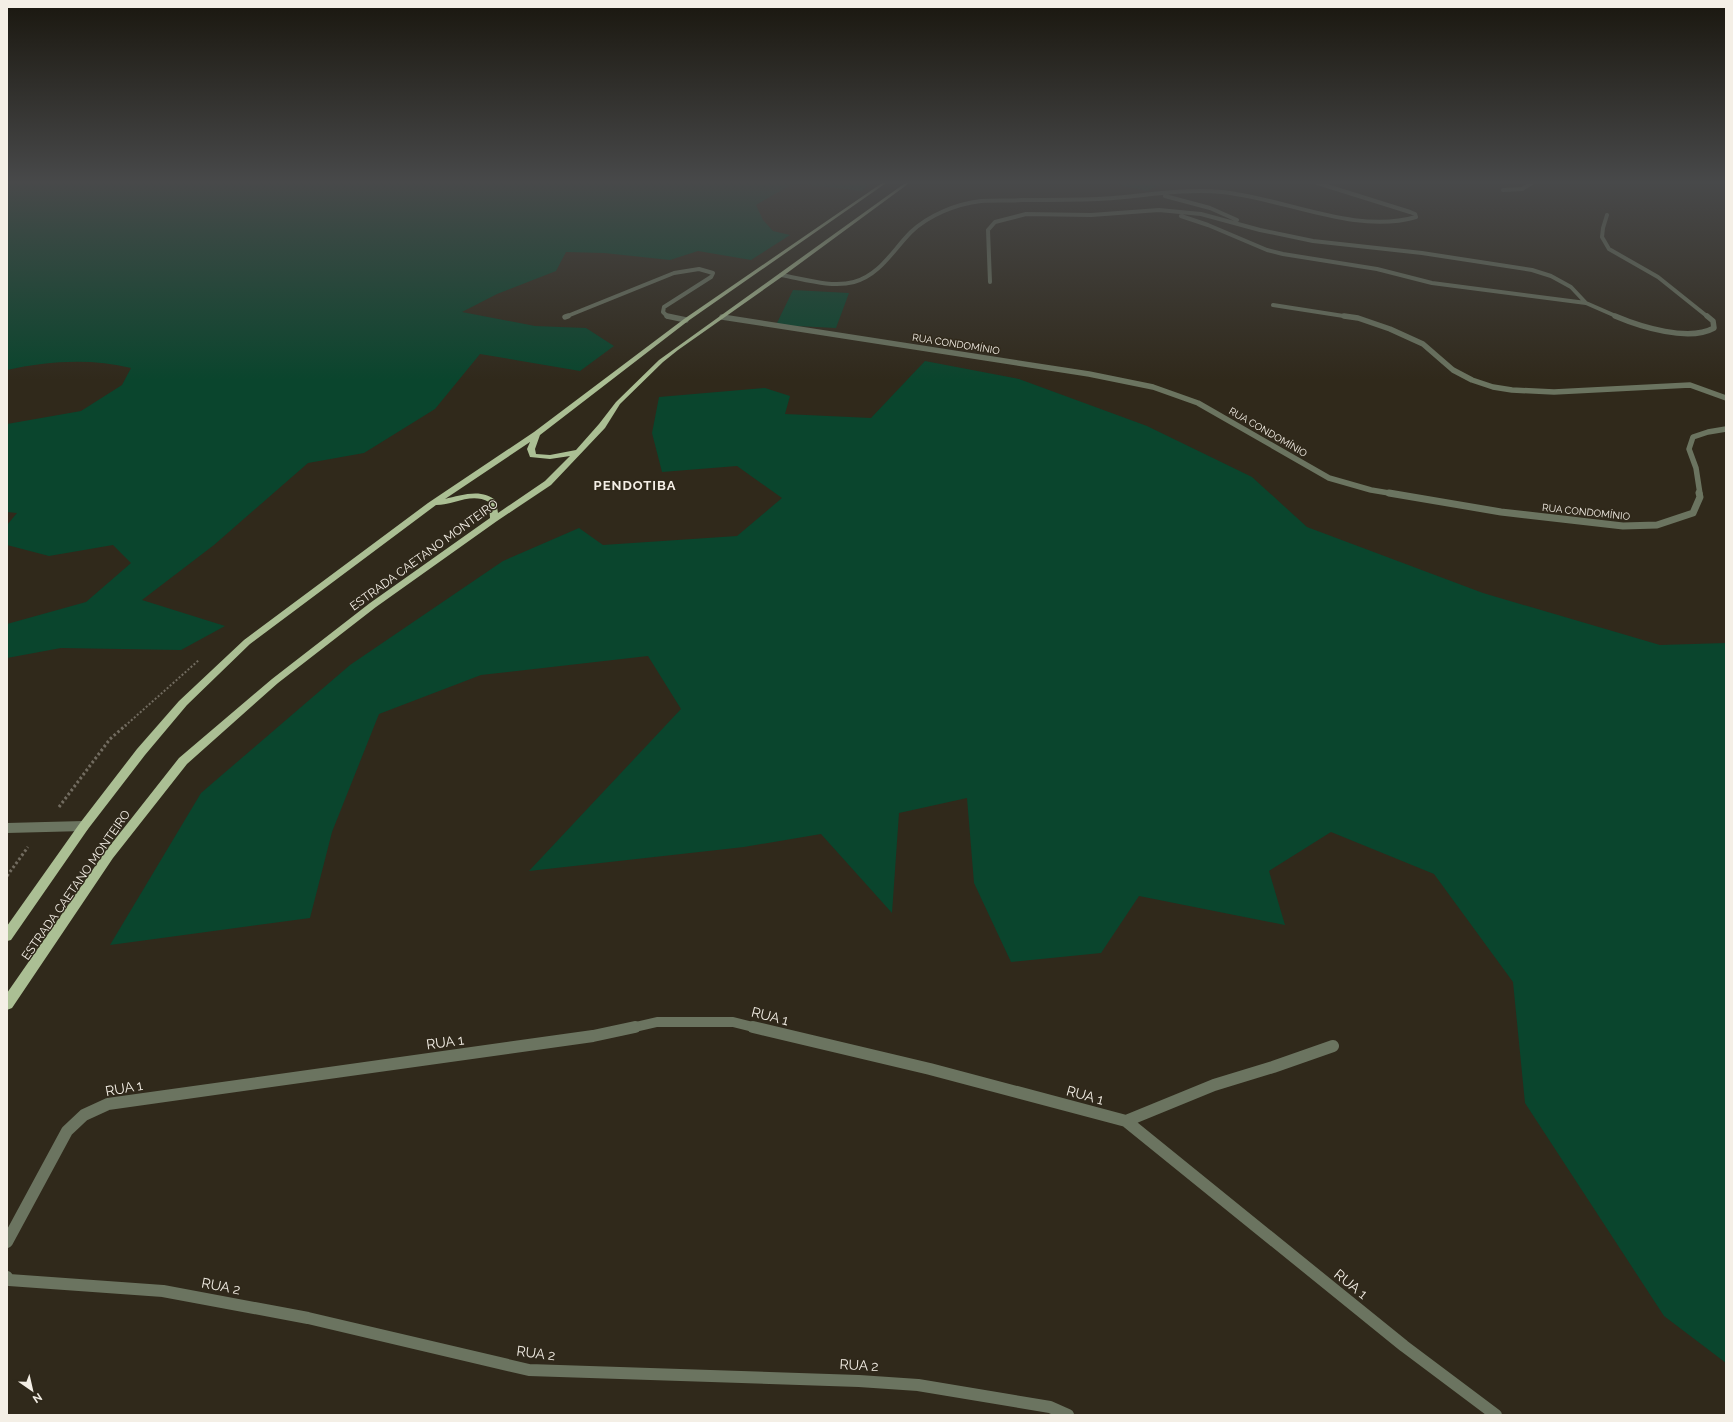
<svg xmlns="http://www.w3.org/2000/svg" width="1733" height="1422" font-family="Raleway,sans-serif">
<rect width="100%" height="100%" fill="#30291b"/>
<!-- green -->
<path fill="#0a452d" d="M7 181H873L862 191 794 183 756 205 763 220 773 231 790 235 751 260 698 251 670 260 604 253 566 252 556 271 497 294 462 312 535 326 586 328 614 346 580 371 480 354 435 409 364 453 308 463 214 545 142 600 225 626 181 650 61 648 7 658V624L86 602 131 563 113 545 49 556 7 545V525L17 513 7 512V424L81 411 122 385 131 368C91 358 47 361 7 370Z
M1101 181H1168L1147 191Z
M793 290 849 293 836 328 776 325Z
M925 361 1019 379 1147 426 1252 477 1307 527 1483 593 1660 645 1726 643V1363L1664 1316 1525 1103 1513 982 1434 874 1331 832 1269 871 1285 925 1139 896 1101 953 1011 962 974 883 967 798 899 813 892 913 821 834 744 847 529 871 681 709 648 656 481 675 379 714 332 832 310 918 110 945 201 793 350 665 503 561 579 528 603 545 737 536 782 498 737 466 662 472 652 433 659 397 765 388 790 396 785 414 871 418Z"/>
<g fill="none" stroke-linecap="round" stroke-linejoin="round">
<!-- path-far1 -->
<path stroke="#726c60" stroke-width="2" stroke-dasharray="2 2" stroke-linecap="butt" d="M125 726 199 660"/>
<!-- path -->
<path stroke="#726c60" stroke-width="3" stroke-dasharray="2.5 2.5" stroke-linecap="butt" d="M59 807 110 739 126 725
M7 876 28 847"/>
<!-- lane -->
<path stroke="#6b7460" stroke-width="4" d="M1503 190 1522 189 1535 181"/>
<!-- street-far4 -->
<path stroke="#6b7460" stroke-width="4" d="M1165 196 1210 208 1237 220
M1607 215 1603 228 1602 237 1609 249 1658 277 1708 317
M1181 216 1208 225 1267 250 1283 254 1377 269 1432 283 1586 303
M781 275C804 279 831 288 854 282 880 275 893 250 911 232 929 215 956 204 981 201 994 200 1008 201 1021 200 1047 200 1072 200 1098 199 1139 197 1181 188 1222 192 1284 198 1355 235 1416 217L1415 214 1410 212 1311 181
M990 282 988 230 995 222 1026 214 1091 215 1159 210 1201 214 1260 230 1313 241 1422 253 1532 270 1551 276 1571 287 1586 303 1618 317
M1273 305 1350 317
M565 317 674 273 699 269 713 273 711 277 664 307 663 312 668 317"/>
<!-- street-far3 -->
<path stroke="#6b7460" stroke-width="5.5" d="M667 316 686 320
M1344 316 1358 318 1390 329 1423 344 1453 370 1472 380 1493 387 1512 390 1554 392 1690 385 1726 398
M1615 316C1641 327 1689 342 1714 328L1713 321 1707 316
M565 317 568 316
M722 317 1089 374 1153 387 1198 403 1329 478 1371 490 1395 494
M1700 494 1696 468 1689 449 1693 437 1708 432 1726 429"/>
<!-- street-far2 -->
<path stroke="#6b7460" stroke-width="7" d="M1389 493 1501 512 1623 526 1657 525 1693 513 1700 497 1699 493"/>
<!-- street-far1 -->
<path stroke="#6b7460" stroke-width="10" d="M7 828 84 826
M631 1028 657 1022H733L757 1028"/>
<!-- street -->
<path stroke="#6b7460" stroke-width="12" d="M753 1027 930 1069 1126 1121 1404 1346 1496 1415
M1126 1121 1214 1085 1273 1067 1333 1046
M7 1242 67 1131 84 1115 108 1104 593 1036 635 1027
M7 1277 9 1280 163 1291 308 1318 529 1370 859 1381 918 1385 1050 1407 1068 1415"/>
<!-- primary -->
<path fill="#abbf94" fill-rule="evenodd" d="M885 181H889L688 321 540 435 535 449 536 454 550 455 576 450 599 424 616 402 659 360 908 181H912L783 276 678 350 663 362 620 404 605 428 551 485 497 521 376 607 278 683 187 764 113 858 12 1008 7 1010V993L105 852 179 758 272 679 370 603 490 518 489 502C471 492 454 505 436 505L250 644 187 705 145 755 88 829 11 940 7 941V926L80 823 137 749 179 701 244 640 428 503 534 432 684 319ZM530 442 527 449 530 457 550 459 570 456 545 481 498 513 496 501C483 488 461 495 445 499Z"/>
</g>
<!-- sky -->
<linearGradient id="sky" x2="0" y2="1"><stop stop-color="#1a170f"/><stop offset="0.48" stop-color="#48494a"/><stop offset="1" stop-color="#48494a" stop-opacity="0"/></linearGradient>
<rect width="1733" height="380" fill="url(#sky)"/>
<g text-anchor="middle" dominant-baseline="central" stroke-width="3" stroke-linejoin="round" paint-order="stroke">
<!-- far-street labels -->
<g font-size="10" fill="#f4efe6" stroke="#30291b">
<text transform="translate(956 344) rotate(9)">RUA CONDOMÍNIO</text>
<text transform="translate(1268 432) rotate(30)">RUA CONDOMÍNIO</text>
<text transform="translate(1586 512) rotate(6)">RUA CONDOMÍNIO</text>
</g>
<!-- street labels -->
<g font-size="12" fill="#f4efe6" stroke="#30291b">
<text transform="translate(424 555) rotate(-36)">ESTRADA CAETANO MONTEIRO</text>
<text transform="translate(76 885) rotate(-55)">ESTRADA CAETANO MONTEIRO</text>
</g>
<!-- far-district labels -->
<g font-size="13" font-weight="bold" letter-spacing="1" fill="#f4efe6" stroke="#30291b">
<text x="635" y="485">PENDOTIBA</text>
</g>
<!-- near-street labels -->
<g font-size="14" fill="#f4efe6" stroke="#30291b">
<text transform="translate(770 1016) rotate(14)">RUA 1</text>
<text transform="translate(445 1042) rotate(-8)">RUA 1</text>
<text transform="translate(124 1088) rotate(-10)">RUA 1</text>
<text transform="translate(1085 1095) rotate(15)">RUA 1</text>
<text transform="translate(1351 1284) rotate(39)">RUA 1</text>
<text transform="translate(221 1286) rotate(11)">RUA 2</text>
<text transform="translate(536 1353) rotate(7)">RUA 2</text>
<text transform="translate(859 1365) rotate(3)">RUA 2</text>
</g>
</g>
<!-- border -->
<rect width="1733" height="1422" fill="none" stroke="#f4efe6" stroke-width="16"/>
<!-- north arrow -->
<g transform="translate(32 1390) rotate(146)" stroke="#30291b" stroke-width="3" paint-order="stroke">
<path d="M0-3L7 15L0 10L-7 15Z" fill="#f4efe6"/>
<text y="-6" font-size="11" font-weight="bold" text-anchor="middle" fill="#f4efe6">N</text>
</g>
</svg>
